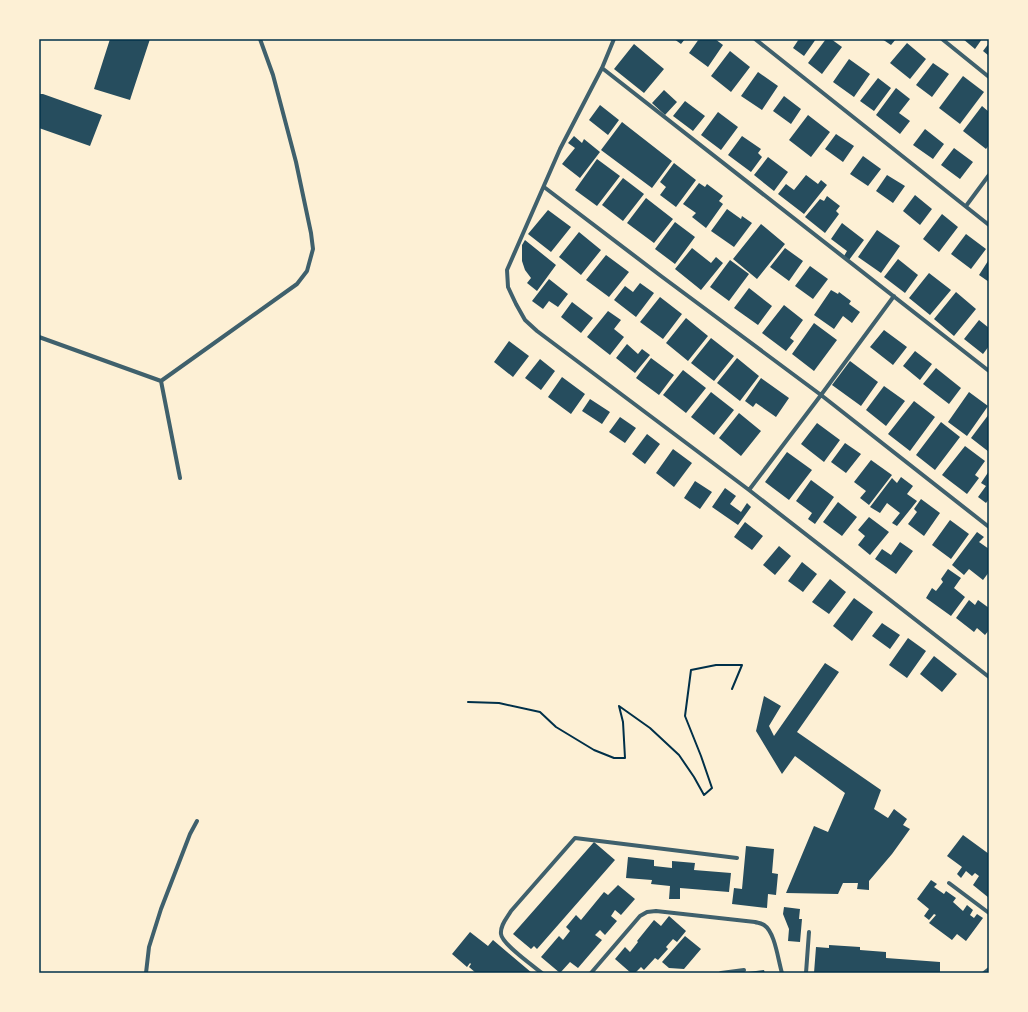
<svg xmlns="http://www.w3.org/2000/svg" width="1028" height="1012" font-family="Karla,sans-serif">
<rect width="100%" height="100%" fill="#fdf0d5"/>
<!-- building -->
<path fill="#264d5e" d="M110 39H150L130 100 94 89Z
M674 39H685L681 44Z
M699 39H715L723 45 708 67 689 53Z
M799 39H816L804 56 793 48Z
M826 39H831L842 47 822 74 808 63Z
M882 39H896L891 45Z
M963 39H982L975 49Z
M907 43 926 59 910 79 890 63Z
M989 43V56L983 51Z
M634 44 664 69 644 93 614 69Z
M730 51 750 67 731 92 711 76Z
M849 59 870 74 854 97 833 82Z
M933 63 949 74 932 97 916 85Z
M758 72 778 86 762 110 741 96Z
M963 76 984 92 960 124 939 108Z
M878 78 891 88 874 111 860 101Z
M896 88 910 99 899 113 910 121 900 134 876 115Z
M664 90 677 102 665 115 652 103Z
M39 94H43L102 115 90 146 39 128Z
M784 96 801 109 791 124 773 111Z
M685 101 705 116 693 131 673 116Z
M600 105 619 120 608 135 589 120Z
M982 106 989 112V145L986 149 963 131Z
M718 112 738 127 721 150 701 135Z
M808 115 830 132 811 157 789 140Z
M622 122 672 161 652 188 601 150Z
M925 129 944 144 933 159 913 145Z
M836 134 854 146 843 162 825 149Z
M574 136 582 143 584 139 600 152 580 178 562 164 575 148 568 143Z
M742 136 761 149 758 153 762 157 751 172 728 155Z
M954 148 973 162 960 179 941 165Z
M863 156 881 169 868 186 850 174Z
M768 157 788 172 774 191 754 175Z
M597 159 620 176 597 206 575 190Z
M674 163 696 180 676 207 660 195 666 187 660 182Z
M806 175 818 184 821 180 827 185 804 214 778 194 786 184 794 190Z
M887 175 905 186 893 203 876 191Z
M623 178 644 194 623 221 602 205Z
M699 183 705 187 707 184 723 196 719 201 723 204 706 228 692 217 696 213 683 204Z
M915 195 932 209 920 225 903 211Z
M827 196 840 206 836 211 839 214 825 233 805 217 820 199 824 201Z
M646 198 673 219 654 243 627 223Z
M727 209 741 219 742 216 752 223 734 247 711 231Z
M548 210 571 227 551 252 528 234Z
M942 214 958 227 939 252 923 239Z
M675 222 695 237 675 264 655 249Z
M842 223 864 240 849 260 844 256 847 251 831 239Z
M761 224 785 244 757 279 733 259Z
M877 230 900 246 881 273 858 257Z
M579 232 601 250 581 275 559 257Z
M966 234 986 249 971 269 951 254Z
M525 240 556 265 537 291 527 283 531 278 525 270 522 261V245Z
M692 248 711 263 716 257 723 263 701 290 675 269Z
M785 248 803 261 789 281 770 267Z
M606 255 629 272 609 297 586 280Z
M898 259 918 275 905 293 884 277Z
M730 260 749 274 729 301 710 287Z
M988 261 989 262V282L979 275Z
M810 266 828 279 813 299 795 286Z
M929 273 951 290 930 315 909 298Z
M549 279 568 294 558 307 549 301 543 309 532 301Z
M640 283 654 293 636 317 614 300 625 286 633 292Z
M749 288 772 306 758 325 734 308Z
M831 290 838 294 839 292 851 301 849 304 860 312 852 323 843 316 834 329 814 315Z
M956 292 976 309 954 336 934 319Z
M660 297 682 314 663 339 640 322Z
M572 302 593 318 581 333 561 317Z
M784 305 803 320 790 338 794 341 786 351 762 333Z
M608 311 621 320 614 329 624 337 610 355 587 337Z
M686 318 708 336 688 361 666 343Z
M979 320 989 328V346L983 354 964 339Z
M814 323 837 340 814 371 792 354Z
M884 330 907 347 893 365 870 347Z
M711 338 734 356 714 381 691 363Z
M509 341 529 356 513 377 494 362Z
M627 344 638 354 642 349 650 355 635 373 616 358Z
M915 351 932 364 920 380 903 366Z
M651 358 674 375 659 395 636 378Z
M737 358 759 376 740 401 717 383Z
M540 359 555 371 541 390 525 378Z
M850 361 878 382 861 406 832 385Z
M936 368 961 388 949 404 923 384Z
M683 370 706 388 686 413 663 395Z
M562 377 585 394 571 414 548 397Z
M761 378 789 398 776 417 756 403 753 407 745 401Z
M884 386 905 401 886 426 866 410Z
M711 392 734 410 714 435 691 417Z
M969 392 988 406 967 436 948 422Z
M590 399 610 412 602 424 582 411Z
M914 401 935 417 910 451 888 434Z
M739 413 761 431 741 456 719 438Z
M989 414V452L971 438Z
M620 417 636 428 625 443 609 432Z
M941 422 960 437 935 470 916 455Z
M817 423 840 440 824 462 801 444Z
M647 434 660 444 645 464 632 454Z
M845 443 861 454 846 473 831 462Z
M965 446 985 461 975 475 979 478 967 494 942 475Z
M673 449 692 463 674 487 656 473Z
M787 452 812 470 789 500 765 482Z
M871 460 892 475 869 505 860 498 866 491 854 482Z
M989 471V499L986 503 978 497 986 486 981 483Z
M901 477 913 486 907 494 917 501 897 526 892 523 900 513 887 503 880 513 870 507 892 478 897 483Z
M811 480 834 497 815 524 808 519 812 513 796 501Z
M695 481 712 492 700 509 684 498Z
M725 488 736 496 730 504 741 512 747 503 751 507 738 525 712 507Z
M921 499 940 513 924 536 908 524 917 512 914 509Z
M838 502 857 517 842 536 823 522Z
M869 517 889 532 870 555 858 545 865 536 858 530Z
M950 520 969 534 951 559 932 545Z
M745 522 763 536 752 550 734 537Z
M977 532 984 537 979 542 989 549V572L983 580 969 569 964 575 952 565Z
M900 542 913 551 896 574 875 559 882 549 891 555Z
M779 546 791 556 775 575 763 565Z
M802 562 817 574 803 592 788 581Z
M948 569 961 578 954 588 965 597 951 616 926 598 932 588 936 591 943 582 941 579Z
M830 579 846 592 829 614 812 602Z
M854 598 873 612 852 641 833 626Z
M969 600 975 605 978 600 989 608V630L985 635 977 628 974 632 956 618Z
M882 623 900 635 890 649 872 636Z
M908 638 926 651 907 678 889 665Z
M934 656 957 674 942 692 920 674Z
M825 663 839 672 797 732 881 790 874 809 888 818 894 809 907 819 903 825 910 829 892 854 869 881V890L857 889 858 883H843L838 894 786 893 814 826 828 832 845 793 795 756 782 774 756 731 764 696 781 706 769 726 774 736Z
M963 835 989 854V898L973 885 979 876 975 873 972 876 966 871 961 878 957 874 962 867 947 856Z
M594 842 615 860 537 949 534 946 531 949 513 934Z
M746 846 774 849 772 873 778 874 776 895 768 894 767 908 732 904 734 888 742 889Z
M628 857 654 860V866L672 868V861L695 863 694 870 731 873 729 892 680 888V899H669L670 886 651 884 652 880 626 878Z
M931 880 937 884 934 887 944 894 946 891 956 898 953 902 963 911 967 905 973 910 970 915 974 918 977 914 983 918 966 941 957 934 952 940 929 923 936 915 934 914 929 920 924 916 929 909 917 899Z
M618 885 635 899 621 915 615 910 611 916 617 921 605 935 600 930 595 935 602 940 578 968 570 962 560 973 541 957 559 936 563 940 570 931 566 927 576 915 581 920 604 892 608 895Z
M784 907 800 909 799 919H802L800 942 788 941 789 929 783 914Z
M669 916 686 931 677 942 673 939 666 947 668 949 658 960 655 958 644 970 641 967 635 973H631L615 959 625 947 630 952 638 942 637 941 654 920 661 926Z
M470 932 488 946 493 940 532 973H476L469 967 471 964 470 963 467 967 452 954Z
M685 936 701 949 684 969 669 968 662 962Z
M829 945 860 947V950L886 952V958L940 962V973H814L816 947 829 948Z
M764 970 765 973H748V972Z"/>
<g fill="none" stroke-linecap="round" stroke-linejoin="round">
<!-- path -->
<path stroke="#003049" stroke-width="2" d="M468 702 499 703 540 712 556 727 594 750 614 758H625L623 722 619 706 650 728 679 755 694 777 704 795 712 788 701 756 685 716 691 670 716 665H742L732 689"/>
<!-- minor -->
<path stroke="#3f606c" stroke-width="4" d="M614 39 602 68 560 149 507 270 508 287 516 304 525 320 537 331 749 490 989 677
M755 39 989 225
M942 39 989 77
M602 68 989 371
M544 187 661 276 821 395 989 527
M966 206 989 175
M39 337 161 381
M161 381 297 284 307 271 313 249 311 233 296 162 273 75 260 39
M161 381 180 478
M749 490 821 395 894 296
M949 883 989 913
M146 973 149 947 161 909 190 834 197 821
M542 973C533 966 502 944 501 934 500 925 507 918 511 911L575 838 737 858
M591 973 640 916 647 912 656 911 755 922C758 923 761 923 764 925 775 932 778 960 782 973
M721 973 744 970
M806 973 809 932
M984 973 989 969"/>
</g>
<!-- border -->
<rect width="1028" height="1012" fill="none" stroke="#fdf0d5" stroke-width="80"/>
<rect x="40" y="40" width="948" height="932" fill="none" stroke="#003049" stroke-width="1.5"/>
</svg>
